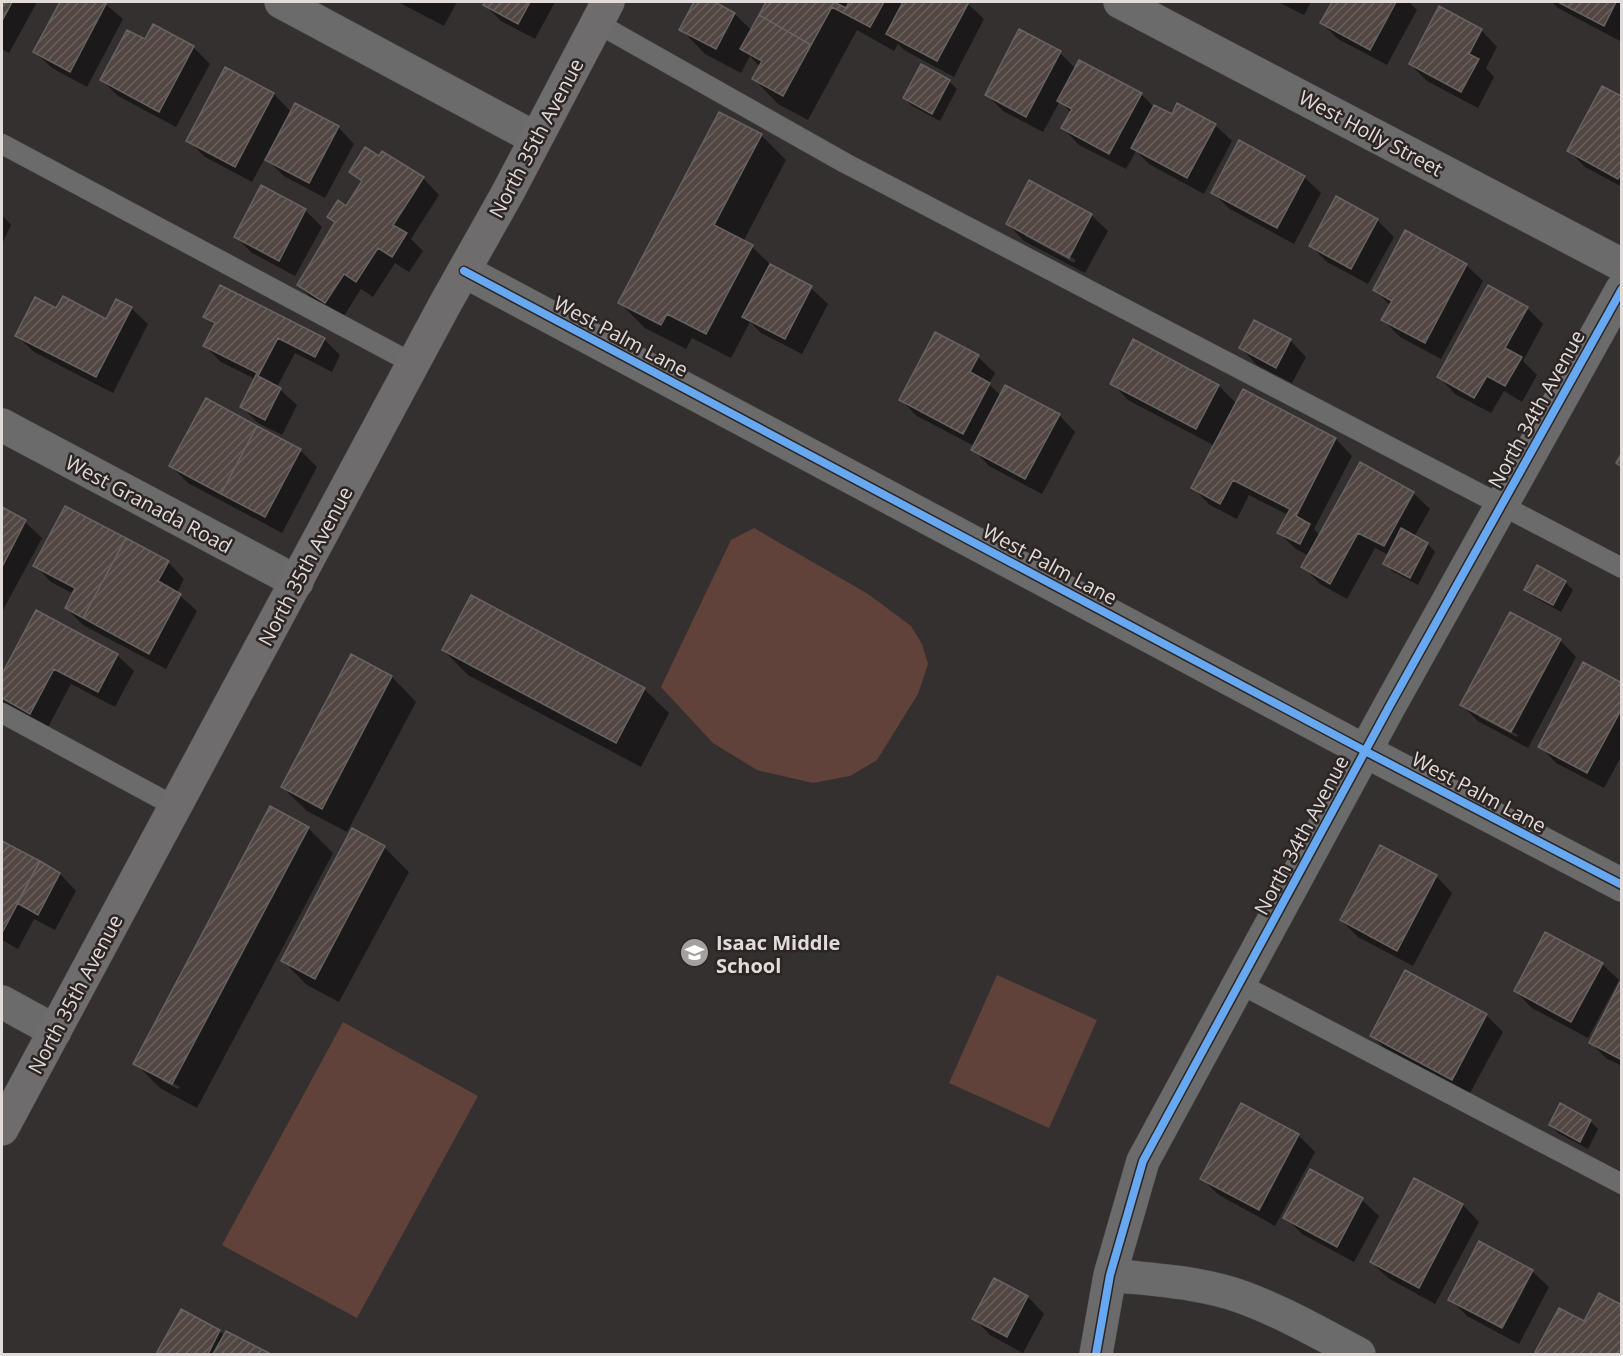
<svg xmlns="http://www.w3.org/2000/svg" width="1623" height="1356" font-family="'Open Sans',sans-serif">
<defs>
<pattern id="building-hatch" width="6" height="6" patternUnits="userSpaceOnUse" patternTransform="scale(1.5)"><rect width="6" height="6" fill="#524643"/><path d="M-1 1l2-2M0 6l6-6M5 7l2-2" fill="none" stroke="#6b605e"/></pattern>
</defs>
<rect width="100%" height="100%" fill="#34302f"/>
<!-- grass -->
<path fill="#60423a" d="M754 528 868 594 911 626 922 644 928 664 918 694 877 760 850 776 813 783 757 770 713 743 661 687 731 540Z
M997 975 1097 1020 1049 1128 949 1083Z
M343 1022 478 1096 357 1318 222 1245Z"/>
<!-- shadow -->
<path fill="#0007" fill-rule="evenodd" d="M2 2H37L9 53 2 49Z
M62 2H103L123 19 87 87 52 68 35 52Z
M398 2H457L444 26Z
M487 2H555L535 39 501 21 485 5Z
M696 2H711L735 14 752 31 768 2H966L984 19 954 77 904 50 898 44 894 51 857 30 808 120 778 104 754 79 760 67 750 56 741 73 705 54 681 29Z
M1278 2H1311L1304 15Z
M1333 2H1409L1417 10 1387 65 1338 39 1322 23Z
M1552 2H1622L1620 41 1558 8Z
M1481 30 1497 47 1486 68 1494 77 1478 108 1427 81 1410 64Z
M146 41 193 47 210 64 176 127 118 96 102 80Z
M1060 53 1076 69 1141 94 1154 107 1172 116 1215 125 1232 141 1204 194 1149 164 1136 151 1126 169 1079 145 1063 128 1071 113 1060 101 1043 132 1003 111 986 94Z
M226 69 274 94 292 113 338 127 354 144 325 198 284 176 265 158 252 182 205 157 188 140Z
M949 81 957 89 940 121 912 106 904 98Z
M1622 98V187L1585 167 1569 151Z
M761 135 786 160 743 242 752 247 774 268 811 288 828 304 802 354 761 333 750 322 731 358 692 338 686 349 645 328 620 303Z
M379 158 423 178 439 195 411 239 423 251 409 272 395 263 373 297 361 289 342 319 315 302 299 285 336 224 329 217 347 208 363 183 351 172Z
M1304 177 1321 193 1294 244 1230 209 1213 193Z
M305 210 322 227 295 276 252 253 236 237Z
M2 215 11 225 2 244Z
M1091 215 1108 231 1085 273 1024 241 1008 224ZM1025 233 1076 260 1074 263 1025 236Z
M1377 220 1394 237 1368 284 1327 262 1311 246Z
M1466 265 1483 281 1441 359 1400 337 1383 320 1391 306 1375 290Z
M131 308 148 324 113 393 34 352 17 336 57 310 107 321Z
M1527 308 1543 324 1523 361 1537 375 1522 402 1504 391 1491 413 1455 394 1439 377Z
M205 317 324 339 340 355 332 372 295 353 277 387 297 405 282 435 258 423 242 407 255 379 221 362 205 346 215 326Z
M935 334 978 357 995 373 989 384 1001 396 1059 415 1075 432 1042 494 989 466 973 449 974 446 917 416 900 399Z
M1290 340 1306 357 1292 383 1257 365 1241 348Z
M1134 341 1219 386 1237 404 1243 391 1336 439 1352 456 1314 529 1320 536 1413 493 1430 509 1414 537 1428 544 1435 552 1418 585 1392 571 1385 563 1389 555 1375 548 1347 599 1320 584 1303 567 1309 556 1296 549 1279 533 1288 515 1249 495 1237 519 1210 505 1193 488 1215 446 1128 400 1112 383Z
M206 400 300 450 317 467 282 533 188 483 171 466Z
M2 509 25 522 42 538 3 610 2 609Z
M168 562 184 579 177 593 197 611 166 669 83 625 66 608 74 594 51 582 35 565Z
M1565 582 1573 590 1561 612 1534 597 1526 589Z
M36 612 117 655 134 671 115 707 71 684 47 729 10 709 2 701V677Z
M1560 640 1576 657 1528 748 1478 721 1462 705ZM1479 714 1518 735 1517 737 1479 717Z
M443 650 644 689 669 713 641 767 468 675Z
M352 656 392 677 416 702 347 832 307 811 282 787Z
M1622 685V755L1604 788 1556 763 1540 746Z
M271 808 308 828 333 853 197 1108 160 1088 135 1063ZM162 1077 180 1087 178 1089 162 1081Z
M2 843 60 874 76 891 55 930 34 919 18 949 2 940Z
M384 847 409 872 339 1002 307 985 283 961Z
M1436 876 1452 893 1413 966 1358 937 1341 920Z
M1602 964 1619 980 1588 1038 1532 1008 1515 991Z
M1622 982V1066L1607 1059 1590 1042Z
M1486 1015 1503 1032 1469 1095 1388 1052 1372 1036Z
M1561 1105 1590 1121 1598 1129 1588 1149 1558 1133 1550 1125Z
M1298 1135 1315 1152 1275 1226 1219 1195 1202 1179Z
M1415 1180 1463 1205 1479 1222 1435 1304 1388 1278 1371 1262Z
M1362 1200 1379 1216 1354 1262 1302 1234 1285 1217Z
M1532 1271 1549 1287 1519 1344 1467 1316 1450 1299Z
M995 1280 1028 1297 1044 1314 1023 1353 990 1335 974 1318Z
M1622 1307V1354H1540L1537 1351 1585 1323Z
M181 1311 220 1331 225 1337 227 1333 268 1354H158Z"/>
<!-- building -->
<path fill="url(#building-hatch)" stroke="#666362" stroke-width="1.5" d="M2 2H12L2 21Z
M60 2H107L70 72 33 52Z
M485 2H530L518 24 483 5Z
M694 2H715L735 13 716 49 679 30Z
M766 2H834L846 8 849 2H884L870 27 832 7 811 45 759 15Z
M903 2H969L937 61 886 34Z
M1332 2H1396L1370 50 1320 23Z
M1558 2H1616L1604 26Z
M1439 6 1482 29 1469 54 1479 59 1461 92 1409 64Z
M759 15 811 45 783 96 752 79 762 61 740 49Z
M153 24 194 46 159 112 100 80 127 30 145 39Z
M1019 29 1061 51 1026 117 985 95Z
M1079 60 1142 93 1109 154 1061 128 1072 109 1057 101Z
M921 64 950 80 932 114 903 98Z
M225 67 274 93 235 167 186 141Z
M1602 86 1621 96 1622 94V173L1618 179 1567 151Z
M295 103 339 126 309 183 265 160Z
M1177 103 1216 124 1187 178 1131 148 1154 105 1172 114Z
M719 112 762 134 714 225 753 245 706 334 667 314 661 325 618 303Z
M1239 140 1305 176 1277 228 1211 193Z
M365 147 379 156 382 151 424 177 393 225 407 233 392 257 378 248 356 282 344 274 325 303 297 285 335 222 327 217 338 200 346 206 362 181 349 172Z
M1029 180 1092 214 1069 258 1006 224Z
M261 185 306 209 279 261 234 237Z
M1336 196 1378 219 1351 269 1309 246Z
M1405 230 1467 264 1425 343 1381 320 1392 301 1373 290Z
M770 264 812 286 785 339 742 317Z
M220 285 325 338 315 357 278 338 258 376 281 388 265 420 240 407 257 373 203 346 215 323 203 317Z
M1488 285 1528 307 1505 348 1522 357 1505 386 1487 376 1474 398 1437 377Z
M63 296 106 319 116 299 132 307 96 377 15 336 35 297 56 308Z
M1254 320 1291 339 1276 368 1239 348Z
M935 332 979 355 970 372 990 383 963 434 899 400Z
M1133 339 1219 385 1196 429 1110 384Z
M1005 385 1060 414 1025 479 971 450Z
M1243 389 1336 438 1296 516 1310 524 1300 544 1277 533 1290 509 1233 480 1220 504 1191 488Z
M206 398 257 426 221 494 169 466Z
M257 426 301 449 265 517 221 494Z
M1622 452V467L1616 463Z
M1360 462 1414 492 1384 546 1358 533 1330 584 1301 567Z
M65 506 126 538 83 618 65 608 75 588 33 566Z
M2 507 26 520 2 567Z
M1401 528 1428 543 1410 578 1383 564Z
M126 538 169 561 158 581 181 594 149 654 83 618Z
M1537 565 1566 581 1553 605 1524 590Z
M471 595 645 688 616 743 442 650Z
M36 610 118 654 98 692 54 669 30 714 2 698V674Z
M1510 612 1561 639 1511 732 1460 705Z
M351 654 392 676 322 809 281 787Z
M1583 662 1622 683V708L1587 773 1538 747Z
M270 806 309 827 172 1084 133 1064Z
M352 828 385 846 315 979 281 961Z
M2 841 40 861 2 933Z
M1380 845 1437 875 1397 951 1340 920Z
M40 861 60 873 38 915 17 903Z
M1545 932 1603 963 1571 1022 1514 991Z
M1405 970 1487 1014 1452 1080 1370 1036Z
M1622 978V1060L1589 1043Z
M1241 1103 1299 1134 1259 1210 1200 1179Z
M1560 1103 1591 1120 1580 1142 1549 1125Z
M1310 1169 1363 1198 1337 1247 1283 1218Z
M1414 1178 1463 1204 1419 1288 1370 1262Z
M1479 1241 1533 1270 1502 1328 1448 1300Z
M994 1278 1028 1296 1007 1337 972 1319Z
M1599 1293 1622 1305 1621 1354H1541L1535 1352 1559 1308 1584 1321Z
M181 1309 220 1330 208 1354H156Z
M226 1331 271 1354H213Z"/>
<g fill="none" stroke-linecap="round" stroke-linejoin="round">
<defs>
<path id="lane" d="M597 23 845 163 1622 568
M2 144 414 364
M2 713 176 807
M1240 984 1622 1184"/>
<path id="street" d="M281 2 535 138
M1120 2 1622 265
M464 271 1365 751 1622 885
M2 425 297 582
M2 1002 55 1031
M1110 1275C1154 1280 1201 1282 1242 1297 1283 1312 1321 1334 1359 1354
M1096 1354 1110 1275 1143 1161 1389 707 1622 289"/>
<path id="secondary" d="M2 1129 444 306 507 194 608 2"/>
</defs>
<!-- lane casing -->
<use href="#lane" stroke="#4f4c4b" stroke-width="21"/>
<!-- street casing -->
<use href="#street" stroke="#4f4c4b" stroke-width="34"/>
<!-- secondary casing -->
<use href="#secondary" stroke="#4f4c4b" stroke-width="34"/>
<!-- lane -->
<use href="#lane" stroke="#6b6b6b" stroke-width="20"/>
<!-- street -->
<use href="#street" stroke="#6b6b6b" stroke-width="33"/>
<!-- secondary -->
<use href="#secondary" stroke="#6f6c6d" stroke-width="33"/>
<defs>
<path id="cycleway" d="M464 271 1365 751 1622 885
M1096 1354 1110 1275 1143 1161 1389 707 1622 289"/>
</defs>
<!-- cycleway casing -->
<use href="#cycleway" stroke="#2c2523" stroke-width="11"/>
<!-- cycleway -->
<use href="#cycleway" stroke="#66a8f1" stroke-width="8"/>
</g>
<!-- icons -->
<defs>
<symbol id="school-disc" viewBox="-11 -11 22 22"><circle r="9.5" fill="#a4a09e" stroke="#2c2523"/><path d="M0-5L7-2L0 1L-7-2ZM-4 1L0 2.5L4 1V4Q0 6-4 4Z" fill="#fff"/></symbol>
</defs>
<g fill-rule="evenodd">
<use href="#school-disc" x="678" y="936" width="33" height="33"/>
</g>
<g text-anchor="middle" dominant-baseline="central" stroke-width="5" stroke-linejoin="round" paint-order="stroke">
<!-- street labels -->
<g font-size="20" fill="#e1dcda" stroke="#2c2523">
<text transform="translate(1371 133) rotate(28)">West Holly Street</text>
<text transform="translate(536 138) rotate(-62)">North 35th Avenue</text>
<text transform="translate(621 336) rotate(28)">West Palm Lane</text>
<text transform="translate(1536 409) rotate(-61)">North 34th Avenue</text>
<text transform="translate(149 504) rotate(28)">West Granada Road</text>
<text transform="translate(1050 564) rotate(28)">West Palm Lane</text>
<text transform="translate(305 566) rotate(-62)">North 35th Avenue</text>
<text transform="translate(1479 792) rotate(28)">West Palm Lane</text>
<text transform="translate(1301 835) rotate(-62)">North 34th Avenue</text>
<text transform="translate(75 994) rotate(-62)">North 35th Avenue</text>
</g>
<!-- poi labels -->
<g font-size="20" font-weight="bold" fill="#e1dcda" stroke="#2c2523" text-anchor="start">
<text x="716" y="942">Isaac Middle<tspan x="716" dy="23">School</tspan></text>
</g>
</g>
<!-- border -->
<rect width="1623" height="1356" fill="none" stroke="#e1dcda" stroke-width="6"/>
</svg>
